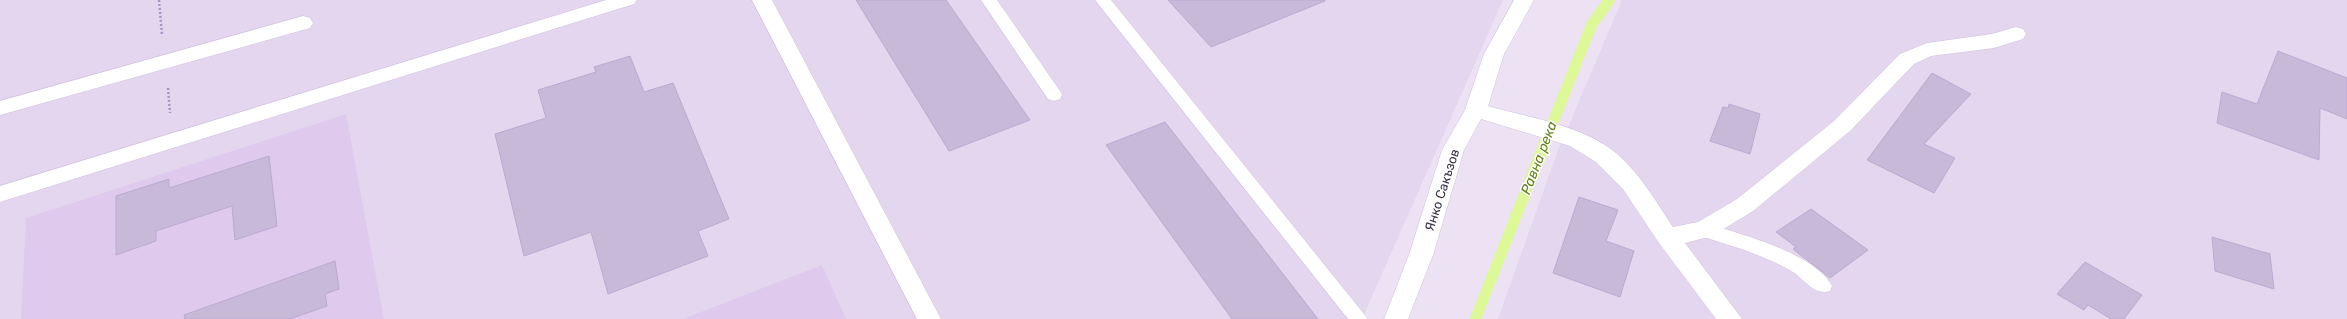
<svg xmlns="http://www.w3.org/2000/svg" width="2347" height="319" font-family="Rubik,sans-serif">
<rect width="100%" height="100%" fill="#ece2f3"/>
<!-- residential -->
<path fill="#e4d6ef" d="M0 0H1503L1362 319H0Z
M1622 0H2347V319H1498L1557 153Z"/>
<!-- education -->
<path fill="#dfcaee" d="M346 114 384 319H21L26 218Z
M822 265 846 319H683Z"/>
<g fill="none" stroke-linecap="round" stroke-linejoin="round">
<!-- stream -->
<path stroke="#ddf896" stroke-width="11" d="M1475 319 1591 25 1609 0"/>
</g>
<!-- building -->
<path fill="#c8b9d9" stroke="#bca9d1" d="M856 0H946L1030 120 949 151Z
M1168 0H1325V1L1211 47Z
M2278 51 2347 78V119L2320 108 2319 160 2217 123 2222 92 2257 104Z
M630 56 644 92 673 83 729 219 698 231 708 256 608 294 591 232 524 256 495 134 546 118 538 90 596 72 594 67Z
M1932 73 1971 94 1924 144 1955 158 1934 193 1867 160Z
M1729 104 1760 114 1750 154 1710 141 1723 107 1728 108Z
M1165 122 1318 319H1232L1106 145Z
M269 156 277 226 235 240 232 206 156 231V241L116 255V196L169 179V188Z
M1579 197 1618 210 1606 241 1634 251 1620 297 1553 273Z
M1811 209 1868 250 1830 278 1793 249 1796 247 1776 232Z
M2212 237 2270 254 2274 289 2215 271Z
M335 261 339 289 325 294 327 306 290 319H185L184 315Z
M2085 262 2142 295 2124 319H2111L2088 305 2084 310 2057 294Z"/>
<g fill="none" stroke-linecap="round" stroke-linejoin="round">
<defs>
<path id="service" d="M981 0H997L1060 91 1062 95 1060 99 1054 101 1048 99Z
M1095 0H1111L1368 319H1348Z
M1704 223C1738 233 1815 253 1832 286L1830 291C1814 296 1805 280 1793 272 1762 254 1732 246 1698 235L1695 230 1698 225Z"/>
<path id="pedestrian" d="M303 16 310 18 313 23 310 28 0 115V101Z"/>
<path id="minor" d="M606 0H637L634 4 0 202V186Z
M752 0H772L941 319H917Z
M1514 0H1534L1504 54 1488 106C1527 117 1580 125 1612 150 1638 170 1655 200 1673 227L1698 222 1737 199 1834 121 1900 54 1927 43 1992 34 2016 27 2023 29 2026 34 2023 39 1994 48 1931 56 1914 64 1850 131 1753 211 1712 236 1685 243 1742 319H1716L1659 243 1623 189 1596 162 1570 146 1481 119 1464 150 1433 255 1408 319H1384L1409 255 1442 150 1465 110 1484 54Z"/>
</defs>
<!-- service casing -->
<use href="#service" stroke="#d0c1dd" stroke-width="1"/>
<!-- pedestrian casing -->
<use href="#pedestrian" stroke="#d0c1dd" stroke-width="1"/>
<!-- minor casing -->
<use href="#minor" stroke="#d0c1dd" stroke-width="1"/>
<!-- path -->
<path stroke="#ac93c3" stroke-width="2.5" stroke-dasharray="2 2" stroke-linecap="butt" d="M159 0 162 35
M168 88 170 113"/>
<!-- service -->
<use href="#service" fill="#fff" fill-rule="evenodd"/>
<!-- pedestrian -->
<use href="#pedestrian" fill="#fff" fill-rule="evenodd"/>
<!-- minor -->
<use href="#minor" fill="#fff" fill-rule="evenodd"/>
</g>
<g text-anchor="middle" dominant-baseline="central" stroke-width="3" stroke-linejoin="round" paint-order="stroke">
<!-- street labels -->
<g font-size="13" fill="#3b3245" stroke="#fff">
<text transform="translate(1442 190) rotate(-72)">Янко Сакъзов</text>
</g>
<!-- water labels -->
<g font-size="14" font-style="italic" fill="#63801b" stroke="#fff">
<text transform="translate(1539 158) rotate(-69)">Равна река</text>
</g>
</g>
</svg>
